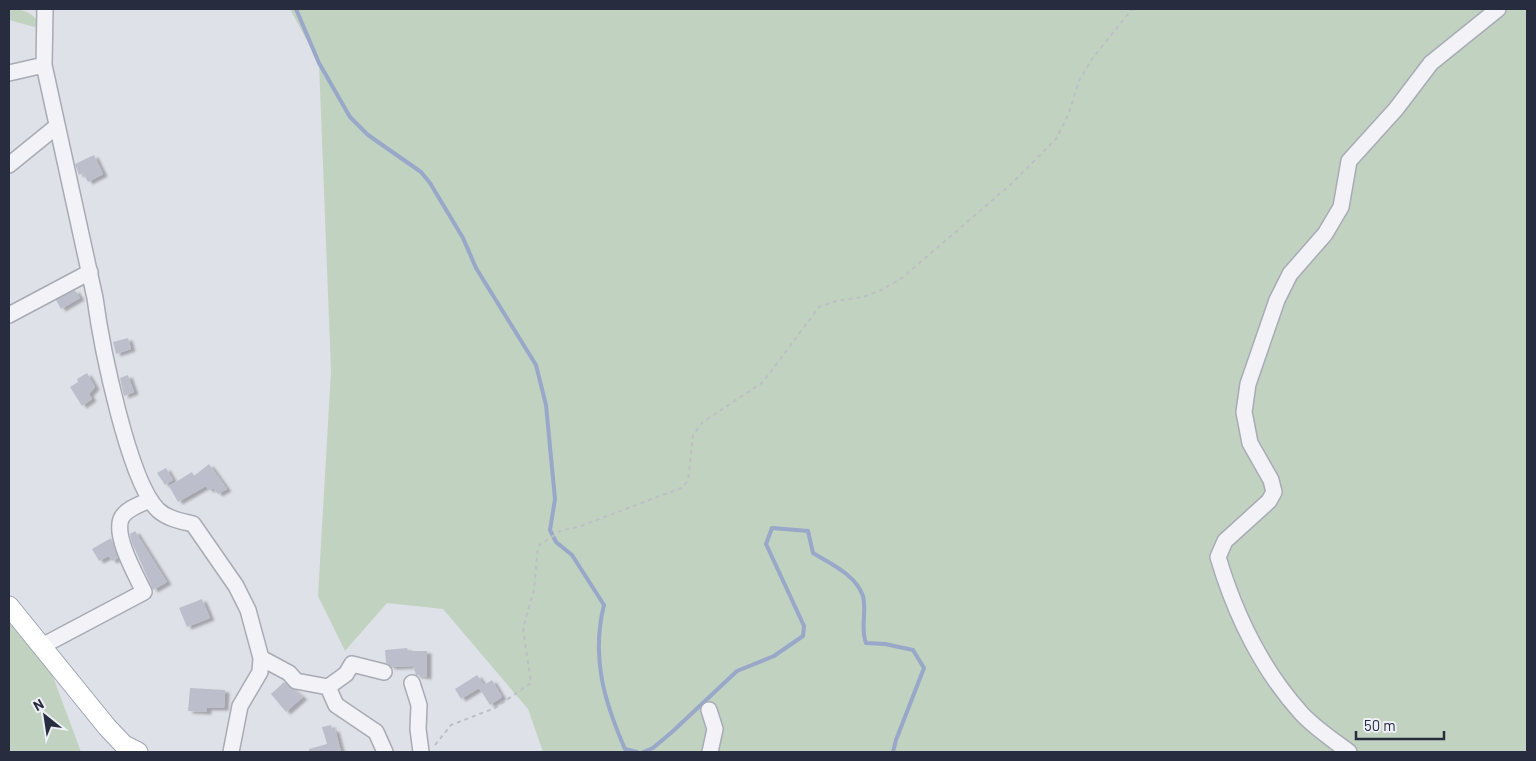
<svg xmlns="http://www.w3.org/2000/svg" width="1536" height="761" font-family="Barlow,sans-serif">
<defs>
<filter id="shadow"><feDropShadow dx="4.5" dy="2.5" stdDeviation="1" flood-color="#0004"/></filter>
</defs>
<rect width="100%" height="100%" fill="#dfe1e8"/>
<!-- green -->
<path fill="#c1d2c0" d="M9 9C25 9 36 14 42 29L9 20Z
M290 9H1527V752H543L528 709 443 609 387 603 345 651 318 596 331 371 319 63Z
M9 623 52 674 81 752H9Z"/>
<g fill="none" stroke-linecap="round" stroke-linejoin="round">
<!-- stream -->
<path stroke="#99a7c9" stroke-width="4" d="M296 9 319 63 350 117 368 135 421 172 430 183 463 238 476 268 536 365 546 405 555 499 550 530 556 542 572 555 604 605C591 657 604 701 625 749L637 752
M643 752 653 748 672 732 737 671 774 656 803 636 804 626 766 544 772 528 808 531 813 553C831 564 856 575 863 596 867 612 860 628 866 643L885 644 913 650 924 668 896 740 893 752"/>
</g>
<!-- building -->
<path fill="#bcbfcb" filter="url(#shadow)" d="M94 155 103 174 88 182 83 173 79 175 75 164Z
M75 290 80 298 61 309 56 300Z
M128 338 131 349 116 354 113 342Z
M87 373 95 387 89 394 92 399 82 406 70 387 78 382 77 379Z
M128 375 134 392 124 396 120 378Z
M209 464 227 489 218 494 213 488 209 490 206 486 178 502 169 486 192 472 194 476Z
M166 468 173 480 165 485 157 473Z
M135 531 167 582 153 590 132 543 130 534Z
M111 538 118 558 112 561 109 556 99 561 92 549Z
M202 599 210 618 187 627 179 608Z
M407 648 408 651H427V677L416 675 413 666 392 667 386 663 385 650Z
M477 675 484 685 492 680 502 697 490 705 479 688 461 699 455 689Z
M284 682 303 697 286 712 271 694Z
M190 688 225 690 224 708H207V712L188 711Z
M331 725 332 730 335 729 341 752H309V749L327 744 322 727Z"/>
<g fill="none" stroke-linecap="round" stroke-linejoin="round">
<defs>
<path id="minor" d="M45 9 44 65 95 298C101 343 128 480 158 510 168 519 181 521 193 524L236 586 248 610 261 658 260 672 240 706 231 752
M9 73 44 65
M9 165 57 126
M9 315 90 272
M42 646 144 592C136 575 114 537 121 519 125 509 141 504 150 500
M261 658 289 673 296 681 328 687 336 705 376 732 385 752
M412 683 419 705 418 729 421 752
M328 687 346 674 352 664 384 672
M709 710 715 729 710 752
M1349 752C1333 740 1315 728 1302 714 1262 670 1235 614 1218 557L1225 541 1269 501 1274 492 1271 480 1250 443 1244 412 1248 384 1277 300 1290 274 1325 234 1341 207 1349 161 1396 109 1431 63 1498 9"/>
<path id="major" d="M9 606 107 727 124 745 138 752"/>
</defs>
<!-- minor casing -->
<use href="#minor" stroke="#a8abb5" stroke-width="18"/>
<!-- major casing -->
<use href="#major" stroke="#9ea3b4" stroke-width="21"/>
<!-- path -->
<path stroke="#bdbfc7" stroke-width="2" stroke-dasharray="4 4" stroke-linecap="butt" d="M435 745 451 725 495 708 531 683 523 628 534 590 538 546 562 530 578 527 681 488 688 481 693 435 703 422 763 382 819 307 836 301 863 297 881 290 902 278 1010 185 1056 139 1069 113 1079 81 1092 59 1132 9"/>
<!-- minor -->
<use href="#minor" stroke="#f2f2f7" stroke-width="15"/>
<!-- major -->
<use href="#major" stroke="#fff" stroke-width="19"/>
</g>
<!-- border -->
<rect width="1536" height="761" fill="none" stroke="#282c3f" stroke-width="20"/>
<!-- north arrow -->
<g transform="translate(45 716) rotate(330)" stroke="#eef0f6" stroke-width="4" paint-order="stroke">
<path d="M0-4L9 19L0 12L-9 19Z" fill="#282c3f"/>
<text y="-8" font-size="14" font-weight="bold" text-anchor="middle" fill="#282c3f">N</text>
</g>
<!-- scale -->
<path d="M1356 731v8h88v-8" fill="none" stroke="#282c3f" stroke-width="2.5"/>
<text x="1364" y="731" font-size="15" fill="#282c3f" stroke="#eef0f6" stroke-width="4" paint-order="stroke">50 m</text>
</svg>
